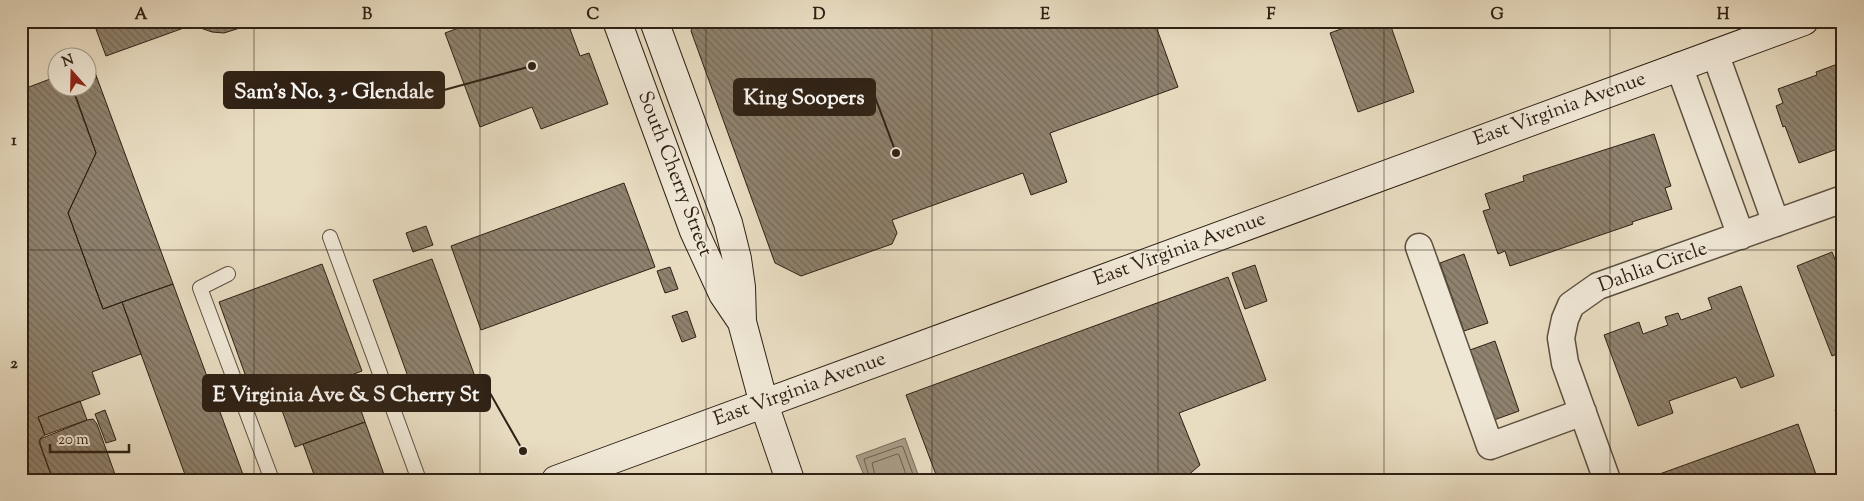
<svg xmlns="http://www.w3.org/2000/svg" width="1864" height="501" font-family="'Sorts Mill Goudy',serif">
<defs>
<pattern id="building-back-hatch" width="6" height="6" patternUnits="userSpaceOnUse" patternTransform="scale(1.25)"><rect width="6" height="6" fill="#8f826e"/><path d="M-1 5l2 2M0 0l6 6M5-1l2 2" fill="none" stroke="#756a59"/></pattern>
</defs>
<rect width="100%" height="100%" fill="#e8dcc1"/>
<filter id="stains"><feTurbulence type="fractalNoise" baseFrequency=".004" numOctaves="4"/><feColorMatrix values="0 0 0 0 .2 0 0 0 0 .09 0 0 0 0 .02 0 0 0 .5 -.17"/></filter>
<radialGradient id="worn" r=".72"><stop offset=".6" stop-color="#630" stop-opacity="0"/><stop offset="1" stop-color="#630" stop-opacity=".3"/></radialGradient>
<!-- water -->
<path fill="#a99c87" stroke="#786b59" d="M905 438 920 480H866L856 456Z"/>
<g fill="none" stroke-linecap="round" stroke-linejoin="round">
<!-- shore -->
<path stroke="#6c5e4e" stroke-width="1" d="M870 480 864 459 901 446 903 447 915 480
M876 480 872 463 897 454 899 455 908 480"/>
</g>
<!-- building -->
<path fill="url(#building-back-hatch)" stroke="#2e2115" d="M93 21H262L224 33 212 32 192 25 106 56Z
M477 21H567L580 56 589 53 608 104 541 129 532 107 480 127 445 33Z
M695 21H1154L1178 87 1050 133 1067 182 1031 195 1023 173 892 220 897 233 892 244 801 276 775 263 691 31Z
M1363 21H1389L1414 92 1358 112 1330 33Z
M1843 62V147L1799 163 1785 126 1783 127 1776 106 1783 103 1778 89 1817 75 1816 72Z
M92 64 97 78 88 82V65Z
M58 76V88H73L96 153 68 213 103 309 122 302 141 354 92 372 100 394 38 417 45 435 42 437 39 441 53 480H21V90Z
M97 78 173 284 103 309 68 213 96 153 72 88H88V82Z
M1654 134 1671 186 1665 188 1672 209 1632 222 1633 224 1510 266 1505 251 1498 254 1483 211 1490 209 1485 194 1524 181 1523 176Z
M624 183 655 267 481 330 451 246Z
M426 226 433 245 413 252 406 233Z
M1832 252 1837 264 1843 262V351L1832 356 1797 266Z
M1464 254 1488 323 1464 331 1440 263Z
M432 259 474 374 415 396 373 280Z
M322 264 362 371 258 410 219 302Z
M1255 265 1267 301 1245 309 1232 273Z
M670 267 678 289 665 293 657 271Z
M1228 277 1266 380 1179 413 1200 465 1186 477 1187 480H938L906 395Z
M173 284 245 480H187L141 354 122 302Z
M1741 286 1774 376 1741 388 1736 377 1669 401 1673 413 1638 426 1604 335 1639 322 1643 334 1668 325 1665 317 1678 313 1681 320 1712 309 1708 298Z
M687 311 696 337 682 342 672 316Z
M1495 341 1519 411 1494 420 1470 350Z
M349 376 365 422 295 447 279 402Z
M80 401 87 420 45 435 38 417Z
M1843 407V431L1835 410Z
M105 410 116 440 106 443 95 414Z
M93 419 97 424 117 480H53L40 445V439L87 420Z
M365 422 386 480H316L303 444Z
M1798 424 1818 480H1643Z"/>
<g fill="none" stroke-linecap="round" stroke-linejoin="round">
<defs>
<path id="lane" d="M330 237 419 480
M228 274 200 288 272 480"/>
<path id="street" d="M1715 53 1776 223
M1679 66 1741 236
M1419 247 1490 446 1583 412
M1607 480 1565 363 1561 338 1565 319 1571 305 1598 286 1843 199"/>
<path id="secondary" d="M617 21 694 231 723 294 742 322
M654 21 728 223 737 259 741 287 742 322 764 404 790 480
M556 480 1804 21"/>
</defs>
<!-- lane casing -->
<use href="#lane" stroke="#5c5040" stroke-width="16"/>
<!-- street casing -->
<use href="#street" stroke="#5c5040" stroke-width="29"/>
<!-- secondary casing -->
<use href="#secondary" stroke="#2e2115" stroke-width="30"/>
<!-- lane -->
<use href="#lane" stroke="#f0e8d7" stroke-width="14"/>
<!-- street -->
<use href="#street" stroke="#f0e8d7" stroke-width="26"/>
<!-- secondary -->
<use href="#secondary" stroke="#f0e8d7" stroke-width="28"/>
</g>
<!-- grid -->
<path fill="none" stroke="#2e2115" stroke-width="1" stroke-opacity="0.55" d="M254 21V480M480 21V480M706 21V480M932 21V480M1158 21V480M1384 21V480M1610 21V480M21 250H1843"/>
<g text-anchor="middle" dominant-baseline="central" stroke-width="4" stroke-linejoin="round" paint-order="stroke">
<!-- street labels -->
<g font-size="20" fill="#2e2115" stroke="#f0e8d7">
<text transform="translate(1560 110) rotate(-20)">East Virginia Avenue</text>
<text transform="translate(674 174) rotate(69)">South Cherry Street</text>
<text transform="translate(1180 250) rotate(-20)">East Virginia Avenue</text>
<text transform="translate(1653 268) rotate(-20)">Dahlia Circle</text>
<text transform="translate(800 390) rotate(-20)">East Virginia Avenue</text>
</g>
</g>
<!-- callouts -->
<path fill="none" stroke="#2e2115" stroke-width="2" d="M532 66L444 90M896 153L875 97M523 451L490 393"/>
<g fill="#2e2115" stroke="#f0e8d7" stroke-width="2">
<circle cx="532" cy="66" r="5"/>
<circle cx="896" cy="153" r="5"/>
<circle cx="523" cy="451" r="5"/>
</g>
<g fill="#2e2115" stroke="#2e2115" stroke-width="2">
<rect x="224" y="72" width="220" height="36" rx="5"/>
<rect x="734" y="79" width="141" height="36" rx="5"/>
<rect x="203" y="375" width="287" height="36" rx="5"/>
</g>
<g font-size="21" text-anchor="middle" font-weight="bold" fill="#fff">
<text x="334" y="98">Sam's No. 3 - Glendale</text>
<text x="804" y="104">King Soopers</text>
<text x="346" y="401">E Virginia Ave &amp; S Cherry St</text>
</g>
<!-- margin -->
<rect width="1864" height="501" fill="none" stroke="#e8dcc1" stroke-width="55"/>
<!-- north arrow -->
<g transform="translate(72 72) rotate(340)"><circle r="24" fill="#f0e8d7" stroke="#a29889"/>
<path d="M0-4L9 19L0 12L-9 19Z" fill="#8f2418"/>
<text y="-8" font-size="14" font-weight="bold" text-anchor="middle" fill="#2e2115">N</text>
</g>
<!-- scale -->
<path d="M50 444v8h79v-8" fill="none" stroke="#2e2115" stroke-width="2.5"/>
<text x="58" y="444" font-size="15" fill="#2e2115" stroke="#f0e8d7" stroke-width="4" paint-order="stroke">20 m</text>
<rect x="28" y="28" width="1808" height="446" fill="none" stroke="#2e2115" stroke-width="2"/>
<g font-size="16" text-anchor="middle" font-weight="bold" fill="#2e2115">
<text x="141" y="19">A</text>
<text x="367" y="19">B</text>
<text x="593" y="19">C</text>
<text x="819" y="19">D</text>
<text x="1045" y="19">E</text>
<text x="1271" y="19">F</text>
<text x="1497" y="19">G</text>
<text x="1723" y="19">H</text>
<text x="14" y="145">1</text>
<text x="14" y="368">2</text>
</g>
<rect width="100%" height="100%" filter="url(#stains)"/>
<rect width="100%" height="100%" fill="url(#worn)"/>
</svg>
